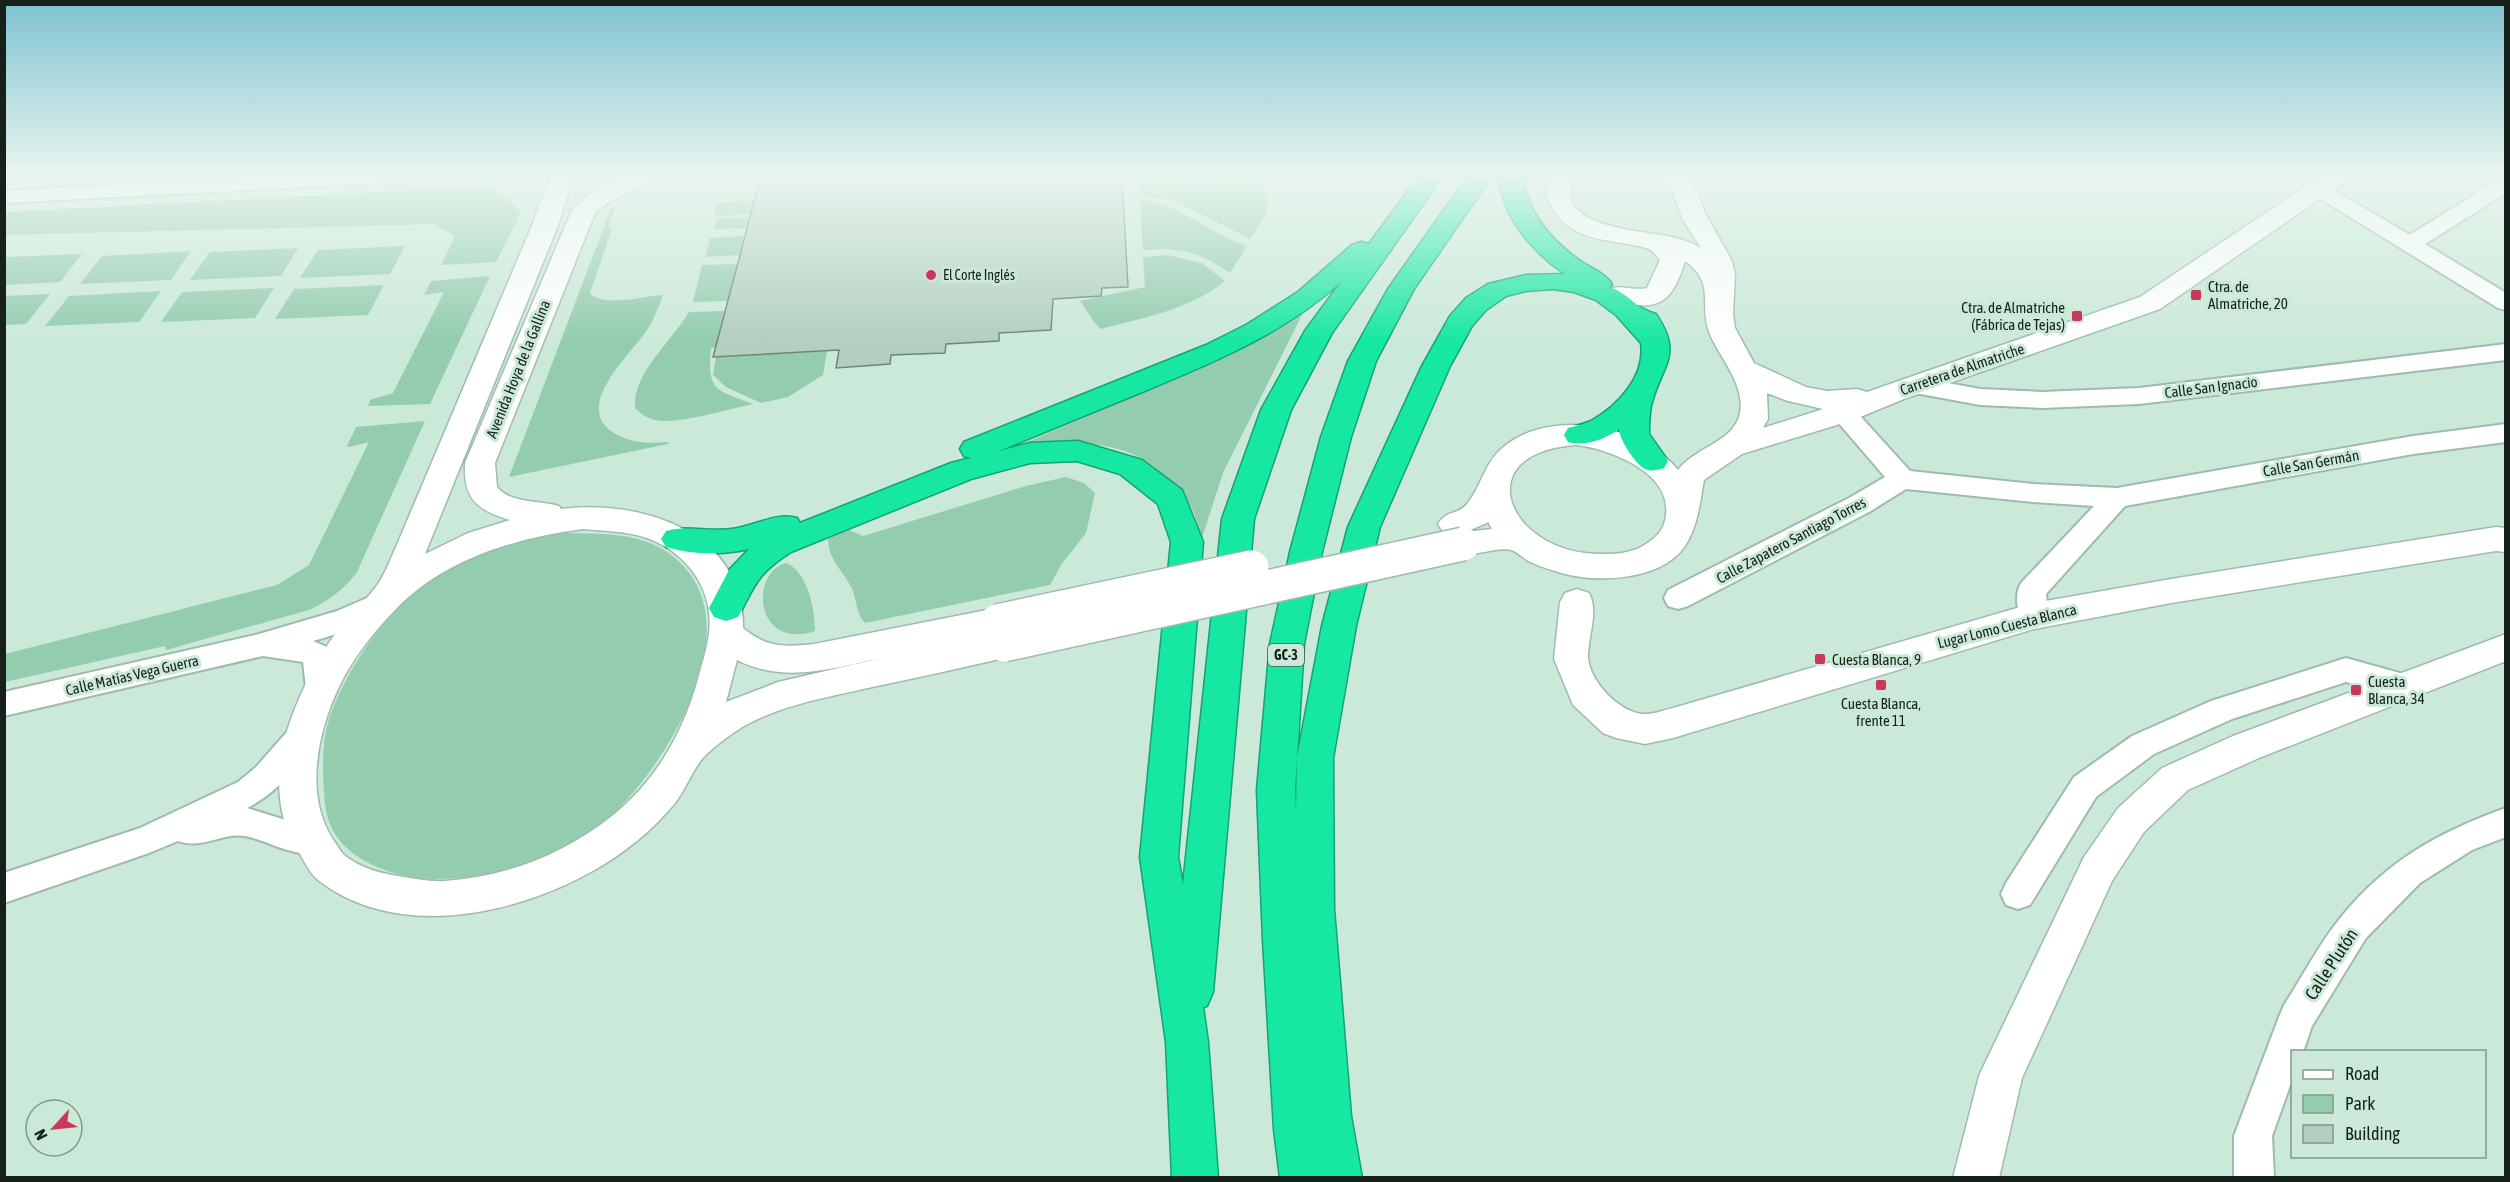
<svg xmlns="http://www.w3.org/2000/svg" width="2510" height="1182" font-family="'Asap Condensed',sans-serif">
<rect width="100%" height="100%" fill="#cbe9d9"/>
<!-- green -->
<path fill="#94ccb0" d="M1177 176C1205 183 1229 176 1256 176 1277 208 1268 209 1250 239L1175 201 1139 195 1138 177Z
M493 186 521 212 496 262 441 265 455 236 435 224 5 235V212Z
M755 200 751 214 716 216 715 203Z
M1140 200C1181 204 1209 234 1247 246L1230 273C1200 252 1180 247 1143 250Z
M616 204 608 227 612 229 590 293C603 308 643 296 663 295 658 309 653 321 645 333 629 355 575 405 611 431 628 443 648 444 669 442L668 444 509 477 610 211Z
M751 217 748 228 714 229 717 219Z
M745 236 740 255 706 257 710 238Z
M405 246 390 274 300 278 318 250Z
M298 248 281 276 190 280 210 252Z
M191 251 171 280 80 284 102 256Z
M82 254 60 282 5 285V257Z
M1167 255 1202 263 1225 281C1189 310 1145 317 1101 329L1095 323 1080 301 1145 287 1143 257Z
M738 264 728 301 693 302 702 265Z
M490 276 430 404 368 406 370 400 393 393 444 292 424 295 431 281Z
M384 285 368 315 275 319 294 289Z
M274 288 255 318 161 322 182 292Z
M161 291 139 322 45 326 69 296Z
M50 294 26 324 5 325V296Z
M1305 309 1223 473 1201 541C1198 529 1196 515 1190 505 1187 499 1180 493 1175 487 1132 434 1074 442 1013 448L1194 371 1247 345Z
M726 311 716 347 711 348C707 391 715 390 753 404 729 409 676 425 655 420 646 418 641 413 635 408 632 374 672 341 689 312Z
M827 351 823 375 788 397 761 403 726 387 713 375 716 357Z
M425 421 357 572C345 589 328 601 309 610L166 650 165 646 5 682V654L277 585 309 565 369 442 350 447 347 446 356 427Z
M1066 477 1084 483 1095 493 1086 533 1061 565 1050 585 865 623C856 614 857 602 853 591 845 572 828 561 828 539L849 530 863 536 1026 486Z
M567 533C600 534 638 532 667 552 758 614 672 757 615 812 574 852 496 879 440 879 398 880 338 861 327 815 324 802 324 788 323 775 323 758 323 739 328 723 340 681 379 621 413 594 445 568 486 547 526 538 539 535 553 535 567 533Z
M786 563C808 571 815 611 815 631 755 651 749 573 786 563Z"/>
<!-- building -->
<path fill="#b2cfc0" stroke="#6c8779" stroke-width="1.5" d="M761 176H1122L1128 287 1102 288 1101 296 1053 299 1051 330 999 333V341L946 344 945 353 891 355 890 364 836 368 839 350 713 357Z"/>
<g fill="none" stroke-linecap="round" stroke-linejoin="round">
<defs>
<path id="street" d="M281 176H413L410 180 403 182 4 203V191Z
M2506 177V193L2425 244 2506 293V310L2498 308 2311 193 2307 189 2311 185 2318 183 2325 185 2410 235 2499 179Z
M2506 344V360L2139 404 2042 408 1980 405 1915 393 1906 391 1903 385 1906 379 1915 377 1980 389 2042 392 2139 388Z
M1843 405 1852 407 1910 471 2033 484 2117 488 2413 436 2506 424V442L2413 454 2125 506 2046 594 2048 616 2044 624 2034 627 2024 624C2017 612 2014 595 2021 583L2094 506 2033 502 1906 489 1869 512 1688 606 1678 609 1668 606 1664 598 1668 590 1849 498 1885 477 1830 413 1834 407Z
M383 591 393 594 397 602C386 622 335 634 313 641L327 647 332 655 336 688 332 697 321 700 310 697 306 688 303 662 263 656 4 716V692L259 634 337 611Z
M2346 658 2414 677 2418 686 2414 695 2403 698 2346 682 2232 719 2154 754 2096 797 2030 905 2018 909 2006 905 2001 894 2006 883 2074 777 2132 736 2211 701Z
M304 721 315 725 320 734C306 761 274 795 247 808L321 831 326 841 321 851C297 860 270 841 245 836 223 832 202 850 178 841L149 853 4 903V873L140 828 238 782 256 767 293 725Z
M2506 808V837L2472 850 2420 883 2366 938 2312 1026 2303 1052H2292V1080L2272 1136 2274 1178H2234V1136L2279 1017 2284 1005C2303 976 2320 942 2342 916 2388 860 2439 832 2506 808Z"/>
<path id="secondary" d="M550 176H574L557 228 425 554 468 533 510 520C477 510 463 499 465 463L572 210 592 191 622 176H653L650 181 610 201 595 213 495 463 497 487C511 504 539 500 559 506L561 509C640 499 745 531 743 628 767 648 784 647 814 644L997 608 1009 612 1014 621 1009 630 1004 632 1016 636 1021 645 1016 654 1004 658C957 669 910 679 863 689 824 698 783 705 748 724 733 732 712 748 702 759 693 770 685 790 675 803 652 831 622 855 591 872 512 916 395 940 318 880 309 873 304 860 298 851 276 818 275 772 286 734 297 698 315 662 337 631 348 616 364 603 375 588 384 577 390 560 396 547L531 228ZM583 529C604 531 627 531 647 538 688 553 714 590 709 633 707 649 702 664 698 679 683 733 656 781 612 816 563 855 507 876 445 881 431 882 417 879 404 877 383 874 361 869 344 855 340 851 337 845 334 841 304 797 317 734 338 689 352 659 374 631 397 608 446 558 516 538 583 529ZM886 657 778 682 726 702 737 660C785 685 837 667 886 657Z
M1552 176H1576C1548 225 1635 230 1661 235 1675 237 1689 241 1701 248L1683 220 1672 191 1657 176H1685L1697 191 1705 213 1732 261 1735 274 1733 314 1735 328 1754 363 1806 387 1827 391 1857 389 1867 392 2140 297 2321 176H2349L2346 181 2160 309 1904 399 1853 420 1742 454 1704 480C1700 502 1698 526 1685 546 1662 580 1601 583 1565 574 1554 571 1541 567 1530 562 1524 559 1518 552 1511 550 1495 546 1473 559 1452 552L1447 544 1453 535 1443 532 1438 524C1446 510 1458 515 1467 504 1481 487 1484 465 1500 450 1545 407 1641 423 1678 470 1693 449 1731 442 1739 417 1748 386 1719 358 1709 332 1699 304 1716 283 1685 261 1671 308 1655 311 1610 300L1606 294 1610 288C1622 285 1635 291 1647 288L1660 260C1656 256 1652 249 1646 248 1612 238 1576 244 1554 211 1546 198 1544 189 1552 176ZM1767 393 1788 401 1823 409 1763 428 1768 419ZM1577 445C1609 449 1671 472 1666 514 1665 531 1654 540 1639 548 1628 553 1616 554 1603 554 1508 556 1464 452 1577 445ZM1488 522 1492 529 1465 532 1487 523Z
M2496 527 2506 528V552L2496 551 2171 603 2034 629 1673 738 1645 744 1616 738 1603 733 1573 705 1554 659 1560 602 1565 593 1577 589 1589 593C1599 612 1588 636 1588 657 1589 681 1621 715 1646 714 1655 714 1664 710 1673 708L2034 603 2171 579Z
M2506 634V661L2259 758 2188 790 2144 832 2112 881 2022 1078 1999 1178H1953L1979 1076 1986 1061 2084 857 2118 808 2162 768 2233 736Z"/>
<path id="highway" d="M1419 176H1443L1332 333 1291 410 1254 519 1213 992 1207 1006 1203 1007 1208 1042 1218 1178H1172L1166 1042 1140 857 1171 542 1158 504 1120 474 1077 461 1030 463 971 479 791 552C757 574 756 583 738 617L726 621 714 617 709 608 729 570 749 549C721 555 693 555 666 547L661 539 666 531C686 525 710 532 732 529 754 526 777 512 797 518L800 523 951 463 971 458 964 456 960 449 964 442 1206 345 1246 325 1298 292 1352 245 1361 242 1369 244ZM1341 282 1305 331 1261 410 1222 519 1183 885 1178 857 1203 542 1182 490 1142 460 1078 441 1030 443 999 451C1049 430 1098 410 1147 390 1217 361 1284 333 1341 282Z
M1468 176H1492L1414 289 1376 361 1351 437 1322 552 1304 644 1295 790 1296 812 1297 758 1322 626 1348 527 1422 366 1450 316 1466 298 1488 284 1526 275 1565 274C1531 251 1504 218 1498 176H1522C1528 214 1551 241 1582 262 1592 269 1606 274 1612 284L1610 287C1629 294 1636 309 1656 314 1683 355 1663 363 1652 402 1649 412 1649 423 1649 434L1668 461 1664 468C1657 470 1652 472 1645 469 1636 465 1619 439 1619 429 1606 439 1585 447 1568 442L1564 435 1568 428C1576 426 1584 424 1591 421 1618 406 1646 376 1641 343L1616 315 1596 300 1574 292 1553 289 1526 291 1506 296 1486 310 1472 326 1450 366 1380 527 1356 626 1333 758 1334 909 1351 1116 1362 1178H1280L1274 1129 1263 940 1257 790 1270 644 1290 552 1321 437 1348 361 1388 289Z"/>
</defs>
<!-- street casing -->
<use href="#street" stroke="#9ebbab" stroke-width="4"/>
<!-- secondary casing -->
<use href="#secondary" stroke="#9ebbab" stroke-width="3"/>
<!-- highway casing -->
<use href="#highway" stroke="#16a273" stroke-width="3"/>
<!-- street -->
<use href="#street" fill="#fff" fill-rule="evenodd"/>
<!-- secondary -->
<use href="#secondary" fill="#fff" fill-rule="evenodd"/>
<!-- highway -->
<use href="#highway" fill="#16e8a3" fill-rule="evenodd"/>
<defs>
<path id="secondary-bridge" d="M997 621 1252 567
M1004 645 1463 544"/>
</defs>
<!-- secondary-bridge casing -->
<use href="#secondary-bridge" stroke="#9ebbab" stroke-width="36" stroke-linecap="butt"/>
<!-- secondary-bridge -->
<use href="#secondary-bridge" stroke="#fff" stroke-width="33"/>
</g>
<!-- sky -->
<linearGradient id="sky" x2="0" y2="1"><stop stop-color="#7ec2d1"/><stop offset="0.51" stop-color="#e8f5ee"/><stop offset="1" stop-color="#e8f5ee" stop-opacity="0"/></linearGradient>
<rect width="2510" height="342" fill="url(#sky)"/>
<!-- markers -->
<g fill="#c83858" stroke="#cbe9d9" stroke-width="2">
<circle cx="931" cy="275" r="6"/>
<rect x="2190" y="289" width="12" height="12" rx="3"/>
<rect x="2071" y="310" width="12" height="12" rx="3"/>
<rect x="1814" y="653" width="12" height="12" rx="3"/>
<rect x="1875" y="679" width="12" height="12" rx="3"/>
<rect x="2350" y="684" width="12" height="12" rx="3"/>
</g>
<g text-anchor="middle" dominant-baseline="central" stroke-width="6" stroke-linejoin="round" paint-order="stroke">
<!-- far-poi labels -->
<g font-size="14" fill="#16211b" stroke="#cbe9d9" text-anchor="start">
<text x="943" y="275">El Corte Inglés</text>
</g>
<!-- shield labels -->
<rect fill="#cbe9d9" stroke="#4c5d54" stroke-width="1.5" x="1268" y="644" width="36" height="22" rx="4.5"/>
<g font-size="14" font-weight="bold" fill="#16211b">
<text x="1286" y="655">GC-3</text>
</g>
<!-- poi labels -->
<g font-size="15" fill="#16211b" stroke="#cbe9d9" text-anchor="start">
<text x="2208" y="286">Ctra. de<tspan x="2208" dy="17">Almatriche, 20</tspan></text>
<text x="2065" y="307" text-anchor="end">Ctra. de Almatriche<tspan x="2065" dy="17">(Fábrica de Tejas)</tspan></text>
<text x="1832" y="659">Cuesta Blanca, 9</text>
<text x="2368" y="681">Cuesta<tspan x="2368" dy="17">Blanca, 34</tspan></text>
<text x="1881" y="703" text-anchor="middle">Cuesta Blanca,<tspan x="1881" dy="17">frente 11</tspan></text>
</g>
<!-- street labels -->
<g font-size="15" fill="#16211b" stroke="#cbe9d9">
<text transform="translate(518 369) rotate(-68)">Avenida Hoya de la Gallina</text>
<text transform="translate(1962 369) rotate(-19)">Carretera de Almatriche</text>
<text transform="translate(2211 387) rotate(-7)">Calle San Ignacio</text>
<text transform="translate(2311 463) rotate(-10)">Calle San Germán</text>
<text transform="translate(1791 540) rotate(-28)">Calle Zapatero Santiago Torres</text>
<text transform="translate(2007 626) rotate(-14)">Lugar Lomo Cuesta Blanca</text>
<text transform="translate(132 675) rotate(-13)">Calle Matías Vega Guerra</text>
</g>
<!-- near-street labels -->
<g font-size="18" fill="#16211b" stroke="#cbe9d9">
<text transform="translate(2331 964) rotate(-57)">Calle Plutón</text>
</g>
</g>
<!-- border -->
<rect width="2510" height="1182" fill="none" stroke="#16211b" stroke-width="12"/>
<!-- legend -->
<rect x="2291" y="1050" width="195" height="108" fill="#cbe9d9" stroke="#83998d" stroke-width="1.5"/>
<rect x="2303" y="1070" width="30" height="9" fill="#ffffff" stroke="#83998d" stroke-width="1.5"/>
<text x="2345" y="1080" font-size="18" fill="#16211b">Road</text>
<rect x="2303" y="1095" width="30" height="18" fill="#94ccb0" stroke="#83998d" stroke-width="1.5"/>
<text x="2345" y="1110" font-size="18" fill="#16211b">Park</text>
<rect x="2303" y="1125" width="30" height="18" fill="#b2cfc0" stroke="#83998d" stroke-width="1.5"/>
<text x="2345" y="1140" font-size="18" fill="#16211b">Building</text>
<!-- north arrow -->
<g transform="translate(54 1128) rotate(243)"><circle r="28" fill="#cbe9d9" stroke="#83998d" stroke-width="1.5"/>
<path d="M0-4.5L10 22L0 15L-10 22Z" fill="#c83858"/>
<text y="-9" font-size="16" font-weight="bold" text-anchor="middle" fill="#16211b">N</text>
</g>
</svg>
